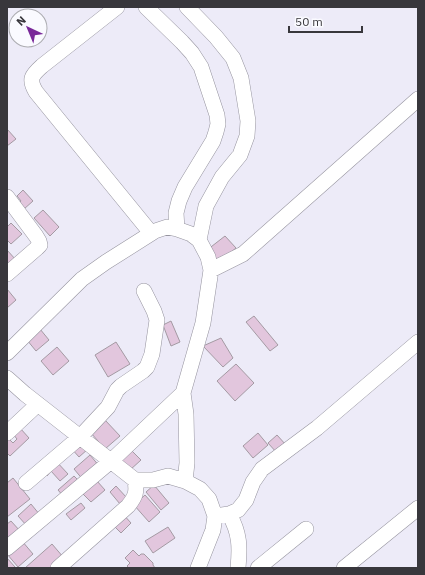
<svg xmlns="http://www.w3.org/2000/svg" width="425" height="575" font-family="'IBM Plex Sans',sans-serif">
<rect width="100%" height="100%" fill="#edebf8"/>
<!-- building -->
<path fill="#e2c6dd" stroke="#a49aa3" d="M7 129 16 139 7 146Z
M23 190 33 201 24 209 19 203 21 201 17 196Z
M43 210 59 227 50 236 34 218Z
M11 223 22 234 11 244 7 240V227Z
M225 236 236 248 218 263 207 250Z
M7 250 16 260 7 267Z
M7 289 16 300 7 308Z
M254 316 278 345 270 351 246 322Z
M171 321 180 342 171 346 163 325Z
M40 329 49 340 36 351 27 340Z
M221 338 233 358 223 367 203 346Z
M116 342 130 364 108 377 95 355Z
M57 347 69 361 53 375 41 361Z
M236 364 254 383 235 401 217 381Z
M105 420 120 436 105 449 91 433Z
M20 428 29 438 10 456 7 453V439L8 438 13 443 17 439 13 434Z
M258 433 268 445 253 458 243 446Z
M277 435 286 445 277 453 268 443Z
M80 440 88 449 79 457 71 448Z
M129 448 141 460 130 470 119 458Z
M90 455 100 467 84 481 74 469Z
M55 460 68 474 60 481 51 471 47 476 43 471Z
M74 476 80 482 64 497 58 490Z
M13 478 30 499 7 517V483Z
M97 481 105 490 91 502 83 494Z
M154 485 169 503 161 510 146 492Z
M116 486 127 498 120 504 110 492Z
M145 495 160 512 149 522 134 505Z
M81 503 85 508 71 520 66 514Z
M31 504 40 515 27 526 18 516Z
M122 513 131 523 121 533 111 523Z
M11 521 20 531 7 541V524Z
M168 527 175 538 153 553 145 541Z
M22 541 33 554 18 567 7 554Z
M52 544 64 558 52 568H25Z
M133 550 139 556 141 554H144L153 563V565L155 568H129L127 566 130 563 125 558Z
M7 558 15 567 14 568H7Z"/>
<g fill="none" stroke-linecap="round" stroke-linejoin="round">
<defs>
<path id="minor" d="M117 7 42 66C32 75 28 79 36 92L151 233
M146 7 182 42 192 53 201 67 217 115 218 124 216 132 213 141 185 187 179 201 176 213 177 229
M187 7 216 37 233 58 241 78 248 121 247 136 240 155 222 177 206 206 199 240
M7 197 36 236 39 241 40 245 37 248 7 274
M211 270 243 254 418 99
M7 353 82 279 106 262 155 231 167 227 177 229 191 234 199 240 208 257 211 270 203 323 183 393 186 414 187 463 185 481
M7 378 25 394 135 480H153L168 476 185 481 200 489 209 499 215 516 213 530 198 568
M7 433 38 404
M26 483 80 437 108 407 117 390 121 386 143 371 147 367 152 354 157 320 154 311 144 291
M229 514C240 533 240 547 238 568
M215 516 229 514 238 510 246 500 253 482 262 469 317 428 418 342
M7 548 111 461 183 393
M58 568 128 506C136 496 137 492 135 480
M258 568 306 529
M344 568 418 508"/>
</defs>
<!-- minor casing -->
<use href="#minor" stroke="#96949f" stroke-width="16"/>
<!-- minor -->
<use href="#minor" stroke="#fff" stroke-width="15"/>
</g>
<!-- border -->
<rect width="425" height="575" fill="none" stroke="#38373c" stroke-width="16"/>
<!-- north arrow -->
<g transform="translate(28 28) rotate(316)"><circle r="19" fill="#fafaff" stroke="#acacb1"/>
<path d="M0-3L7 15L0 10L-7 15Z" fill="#792899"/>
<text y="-6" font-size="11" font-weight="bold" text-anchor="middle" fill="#38373c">N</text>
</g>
<!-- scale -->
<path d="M289 26v6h73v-6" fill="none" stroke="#38373c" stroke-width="2"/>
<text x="295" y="26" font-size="12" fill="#38373c" stroke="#fafaff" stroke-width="3" paint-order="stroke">50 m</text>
</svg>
